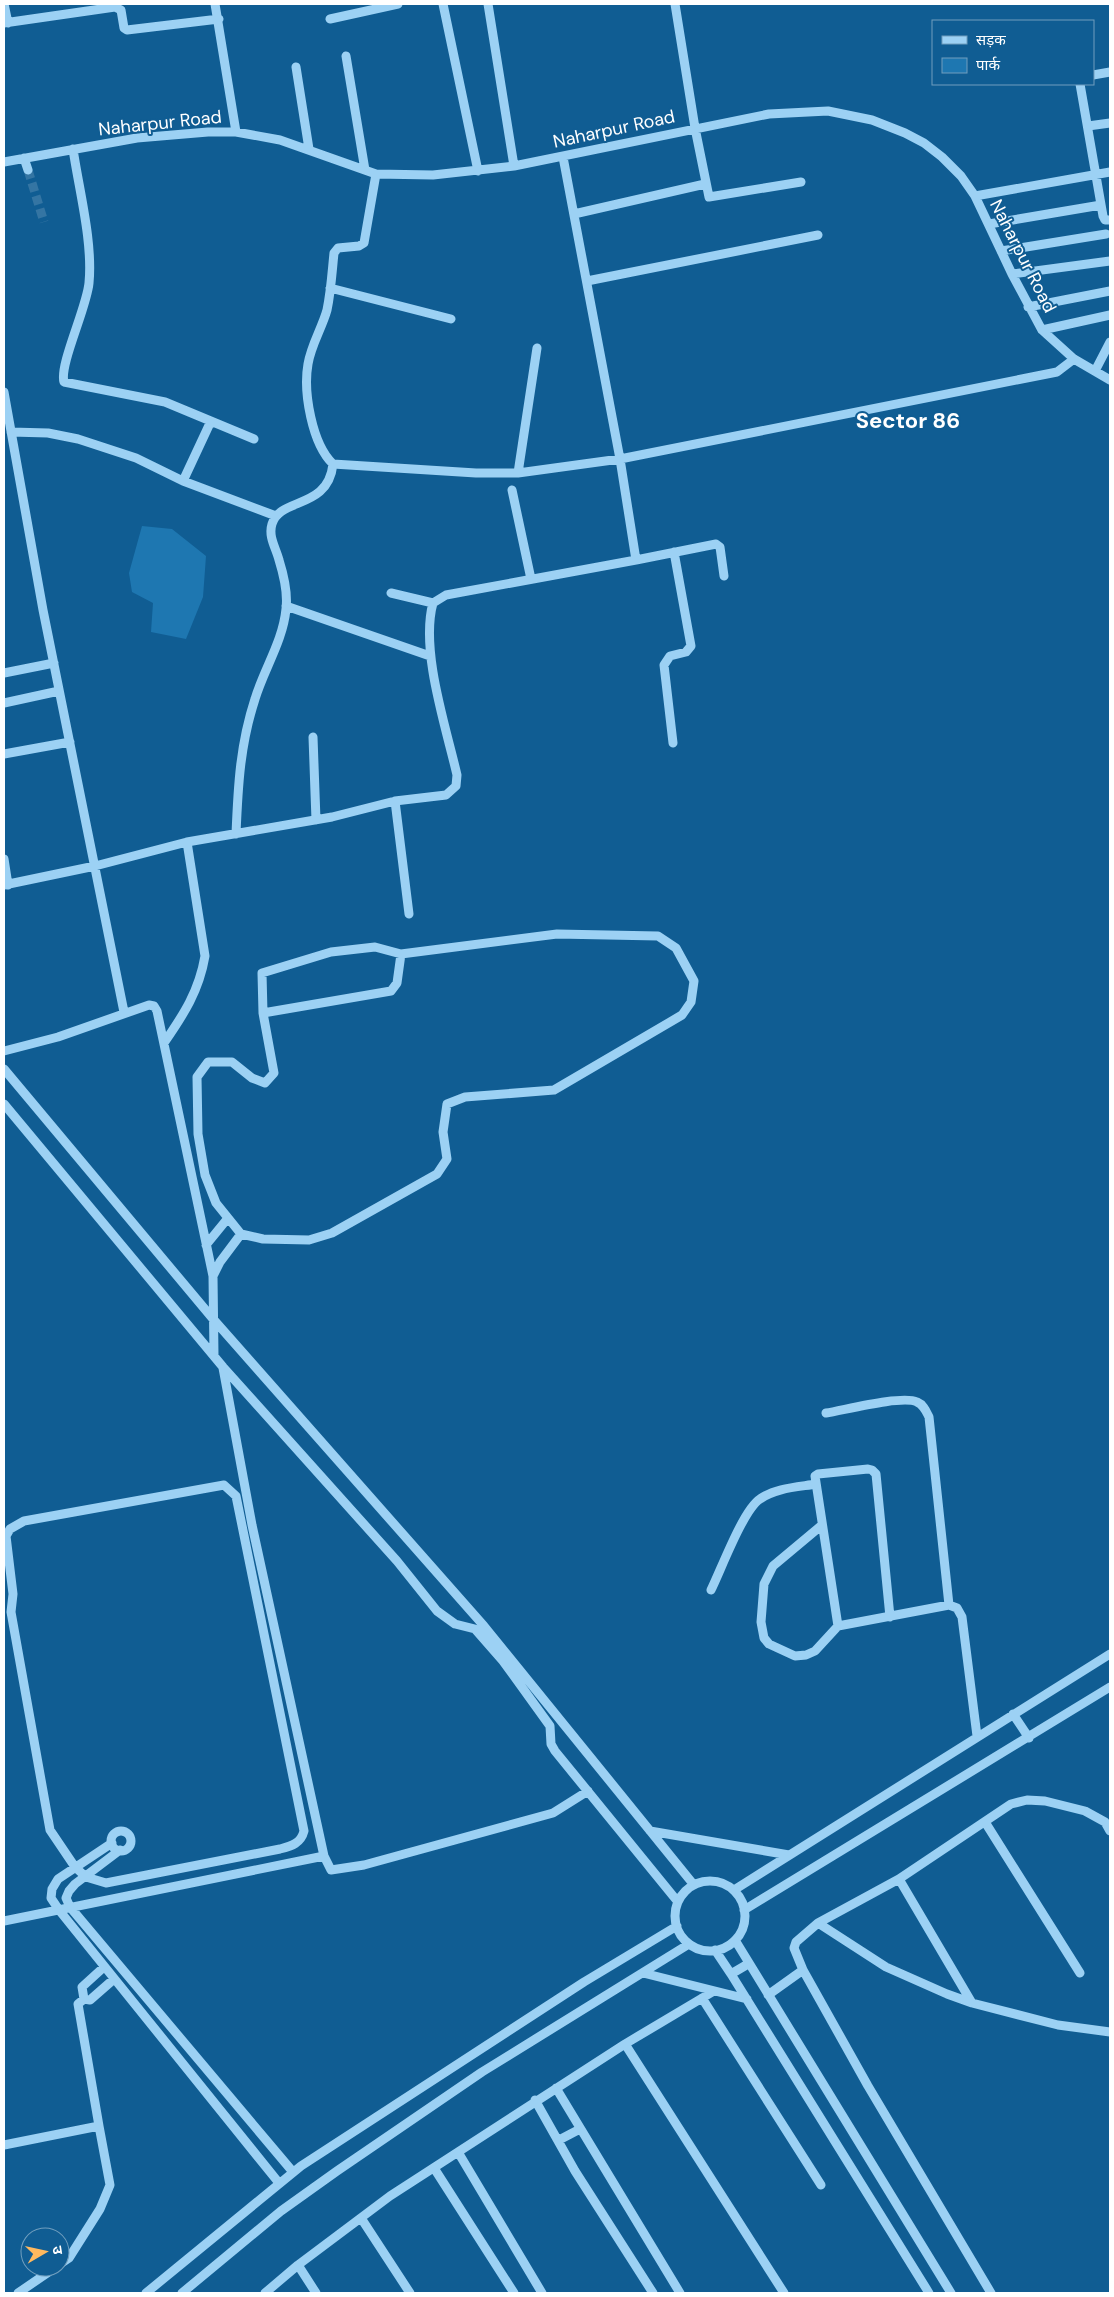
<svg xmlns="http://www.w3.org/2000/svg" width="1114" height="2297" font-family="'DM Sans','Noto Sans Devanagari',sans-serif">
<rect width="100%" height="100%" fill="#105d93"/>
<!-- green -->
<path fill="#1e77b1" d="M142 526 172 529 206 556 203 597 186 639 151 632 153 603 132 592 129 573Z"/>
<g fill="none" stroke-linecap="round" stroke-linejoin="round">
<!-- minor-tunnel -->
<path stroke="#3475a3" stroke-width="9" stroke-dasharray="9 4.5" stroke-linecap="butt" d="M28 170 44 222"/>
<!-- minor -->
<path stroke="#9cd1f4" stroke-width="9" d="M4 4 8 23
M215 4 236 132
M443 4 478 171
M488 4 514 166
M675 4 695 128 709 197 801 182
M330 19 398 4
M4 23 115 7 121 10 124 28 127 30 219 19
M346 56 365 170
M296 67 309 149
M1093 75 1110 72
M1080 84 1103 216 1105 220H1110
M1088 126 1110 123
M73 149C79 190 93 242 89 283 87 307 59 365 64 382L165 402 254 439
M24 158 28 170
M4 162 137 138 208 132H236L280 140 376 174 433 175 514 166 769 114 828 111 872 120 905 133 924 143 942 157 961 176 975 196 1012 274 1042 330 1074 359 1110 380
M376 174 364 243 359 246 338 248 334 253C332 272 331 291 327 310 322 328 311 345 308 364 303 392 312 444 333 464L476 473H518L620 459 1057 372 1074 359
M975 196 1110 172
M574 214 705 184
M989 224 1101 205
M1001 251 1106 234
M1012 274 1110 261
M587 281 818 235
M330 288 451 319
M1028 307 1110 291
M1042 330 1110 315
M1095 371 1110 342
M4 392 43 610 124 1012
M11 432 48 433 78 439 136 458 183 481 276 516
M518 473 537 348
M183 481 211 421
M512 490 531 579
M636 560 716 544 720 547 724 576
M391 593 433 603
M286 606 430 656
M4 673 54 663
M4 703 59 691
M313 737 316 820
M673 743 664 665 670 656 686 652 691 646 674 552
M4 754 70 742
M395 801 409 914
M236 834C238 786 240 745 255 699 264 669 283 641 286 609 288 593 284 576 279 560 276 548 268 537 272 524 280 497 328 510 333 464
M187 842 332 817 395 801 446 795 456 786 457 775C446 727 420 650 433 603L446 595 636 560 620 459 563 157
M4 859 8 885
M4 885 95 866 187 842 205 956C199 991 184 1014 164 1043
M557 934 658 936 676 948 694 981 691 1002 682 1015 554 1090 465 1097 447 1104 443 1132 447 1159 437 1174 332 1233 309 1240 263 1239 241 1234 216 1203 205 1175 198 1134 197 1077 208 1062H232L252 1078 265 1083 274 1073 263 1013 262 973 331 952 375 947 401 954Z
M263 1013 391 991 397 983 401 954
M4 1051 58 1037 149 1005 154 1006 157 1011 213 1276 214 1356
M4 1069 214 1320 484 1626 694 1885
M4 1104 223 1367 397 1561 437 1611 455 1624 475 1629 503 1661 550 1726 551 1744 555 1751 678 1902
M206 1245 228 1218
M213 1276 220 1262 241 1234
M826 1413C845 1410 902 1395 917 1402 924 1405 926 1411 929 1417L949 1605
M224 1485 236 1496 304 1831C301 1843 292 1846 280 1849L106 1883 86 1877 75 1867 50 1830 11 1612 13 1594 6 1536 10 1529 24 1521Z
M822 1525 773 1566 764 1584 761 1622 764 1638 769 1644 795 1656 806 1655 815 1651 838 1626 949 1605 957 1608 962 1617 977 1736
M711 1590C721 1570 743 1510 760 1499 775 1488 798 1487 816 1484
M838 1626 815 1476 818 1474 868 1469 872 1470 876 1474 890 1617
M1013 1714 1029 1738
M985 1822 1080 1973
M650 1831 789 1855
M111 1841a10 10 0 1 1 20 0a10 10 0 1 1-20 0Z
M112 1843 58 1879 52 1889 51 1898 59 1910 279 2183
M120 1850 75 1884 69 1891 66 1898 70 1907 293 2172
M324 1856 331 1870 364 1865 553 1813 588 1791
M899 1879 972 2003
M675 1916a35 35 0 1 1 70 0a35 35 0 1 1-70 0Z
M734 1890 1110 1654
M744 1910 1110 1687
M4 1921 324 1856 252 1525 223 1368
M818 1923 886 1967 947 1994 972 2003 1058 2025 1110 2032
M735 1940 951 2293
M715 1950 731 1974 929 2293
M643 1973 747 1999
M731 1974 748 1964
M768 1995 803 1970
M702 1998 821 2185
M84 1999 82 1987 104 1967
M625 2044 784 2293
M556 2088 680 2293
M535 2100 575 2171 653 2293
M559 2140 580 2129
M4 2145 99 2126 78 2004 84 1999 90 2000 114 1979
M458 2152 542 2293
M434 2168 514 2293
M361 2218 410 2293
M60 2264 69 2258 100 2209 110 2185 99 2126
M298 2265 316 2293
M18 2293 56 2267
M146 2293 301 2166 584 1982 677 1926
M182 2293 281 2211 337 2171 482 2072 689 1944
M265 2293 298 2265 390 2196 625 2044 714 1991
M991 2293 868 2086 803 1970 794 1948 796 1942 818 1923 899 1879 1011 1804 1027 1800 1045 1801 1085 1811 1105 1822 1110 1831"/>
</g>
<g text-anchor="middle" dominant-baseline="central" stroke-width="4" stroke-linejoin="round" paint-order="stroke">
<!-- street labels -->
<g font-size="18" fill="#fff" stroke="#105d93">
<text transform="translate(160 123) rotate(-6)">Naharpur Road</text>
<text transform="translate(614 129) rotate(-12)">Naharpur Road</text>
<text transform="translate(1023 256) rotate(63)">Naharpur Road</text>
</g>
<!-- district labels -->
<g font-size="22" font-weight="bold" fill="#fff" stroke="#105d93">
<text x="908" y="420">Sector 86</text>
</g>
</g>
<!-- border -->
<rect width="1114" height="2297" fill="none" stroke="#ffffff" stroke-width="10"/>
<!-- legend -->
<rect x="932" y="20" width="162" height="65" fill="#105d93" stroke="#709ebe"/>
<rect x="942" y="36" width="25" height="8" fill="#9cd1f4" stroke="#709ebe"/>
<text x="976" y="45" font-size="15" fill="#ffffff">सड़क</text>
<rect x="942" y="58" width="25" height="15" fill="#1e77b1" stroke="#709ebe"/>
<text x="976" y="70" font-size="15" fill="#ffffff">पार्क</text>
<!-- north arrow -->
<g transform="translate(45 2252) rotate(81)"><circle r="24" fill="#105d93" stroke="#709ebe"/>
<path d="M0-4L9 19L0 12L-9 19Z" fill="#ffb95f"/>
<text y="-8" font-size="14" font-weight="bold" text-anchor="middle" fill="#ffffff">उ</text>
</g>
</svg>
